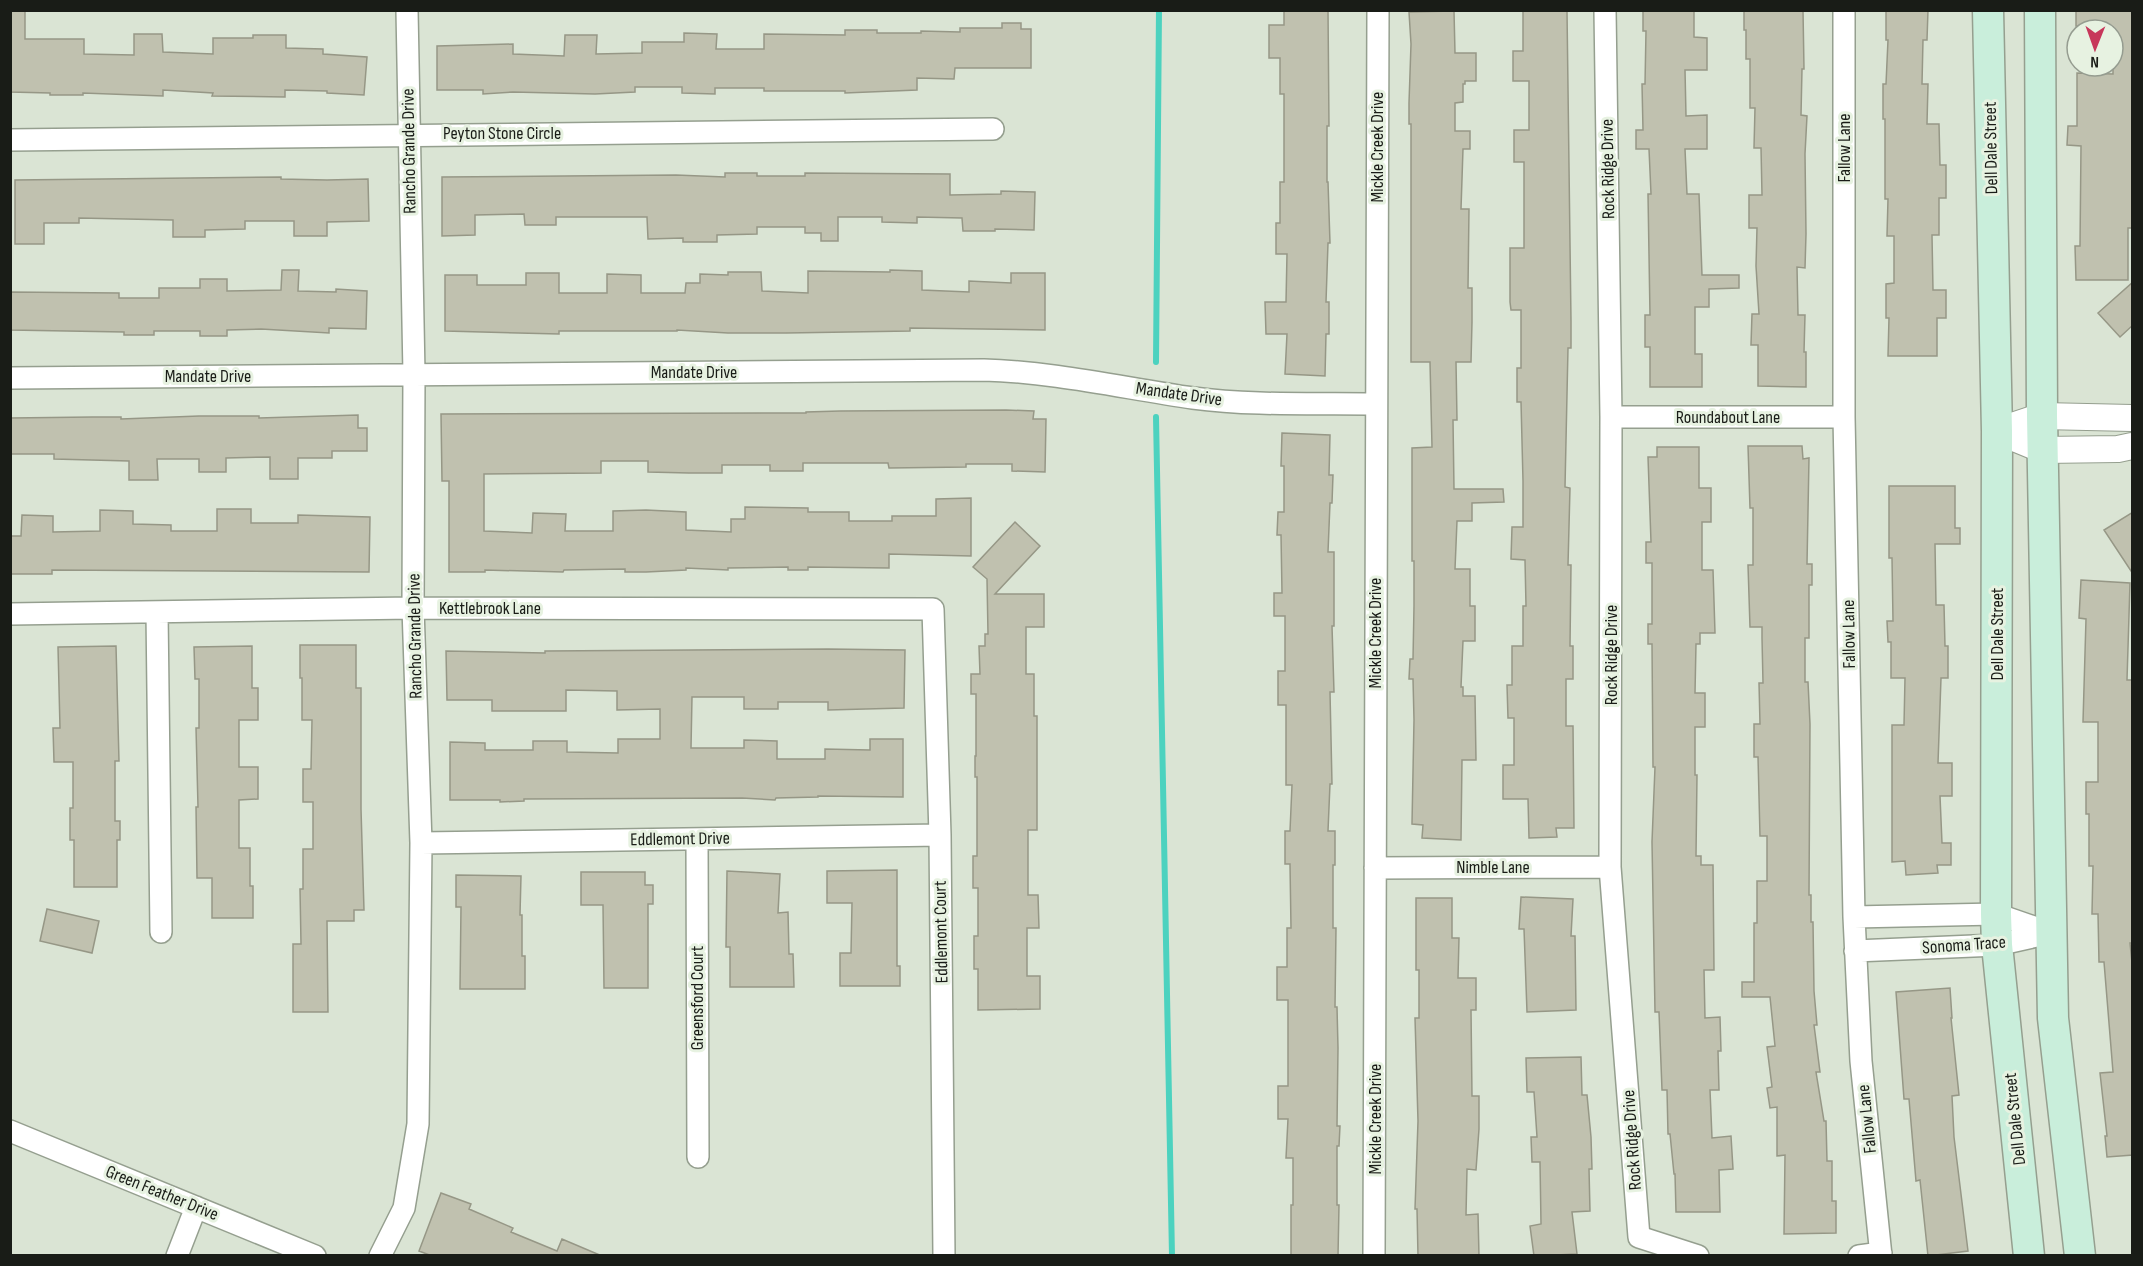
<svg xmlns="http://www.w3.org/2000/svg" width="2143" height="1266" font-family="'Sofia Sans Condensed',sans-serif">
<rect width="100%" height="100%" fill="#dae4d4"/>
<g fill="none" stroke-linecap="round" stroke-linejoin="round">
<!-- stream -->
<path stroke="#4cd2bf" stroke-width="6" d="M1156 362 1159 10
M1156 417 1172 1256"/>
</g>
<!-- building -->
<path fill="#c0c1af" stroke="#969786" stroke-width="1.5" d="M10 10H25V39H84V54L134 55V34H162L163 52 213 54V38H253V35H286V48L323 49V54L367 57 364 95 327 93V91L285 90V97L212 96 213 93 163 90V96L83 93V95H50V93L10 92Z
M1284 10H1328L1329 126H1327V182H1328L1330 243H1328L1326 302H1329V334H1326L1325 376 1285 374 1287 334H1266L1265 302H1286L1287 254H1276V223H1280V182H1284V94H1280V58H1269V25H1284Z
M1643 10H1694V37L1707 38V70H1685L1686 116 1707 115V149H1685L1687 194H1699L1702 275H1739V288L1709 289V307H1695V354H1702V387H1650V347H1645V315H1650L1648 194H1651L1649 149H1636V130H1643L1642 84H1645L1646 31H1643Z
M1744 10H1803L1804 69H1802L1801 115 1807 116 1805 154 1806 234 1805 268 1797 267 1798 315H1805L1804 352H1806V387L1758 386V345H1751L1752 314H1759L1756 266 1757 228H1749V195H1762L1761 148H1754L1755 108H1750V59H1746V30H1744Z
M1886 10H1928L1927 40H1923L1922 84H1928L1927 124H1939L1940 165H1946V198H1939V235H1932L1933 290H1946V318H1937V356H1888L1889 318H1886V284L1894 283V236H1887L1888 199H1885V119H1883V84H1886L1888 40H1886Z
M2076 10H2133V228H2128V280H2076L2075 246H2080L2081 146 2067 145 2068 126H2077V73L2113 74V27L2076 26Z
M1454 11 1455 53H1476V81H1465V84H1463V102L1455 103V131H1470V149H1463L1461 209H1469L1468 288H1472V322L1471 362H1456L1457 420H1453L1454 489H1503L1504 502 1472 503V521H1457L1455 569H1470V606H1475V641H1463L1461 687H1463V696H1475L1476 760H1462L1461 840 1422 838 1423 825 1412 824 1414 720 1413 679H1409L1410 659H1413L1414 606V561H1412V448L1432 447 1430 362H1411V124H1409V103L1411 44 1409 12Z
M1523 11H1567L1571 321V348H1568L1565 487 1570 488 1568 565H1571L1570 646H1573V679H1566V726H1573L1574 828H1556L1557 837 1529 838 1528 799H1503V765H1514V718H1508L1507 685H1512V646H1523V606H1526L1525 560 1511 559 1512 527H1523V481L1521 402H1517V368H1521V310H1511L1510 302V248H1524V162H1514V130H1529V81H1513V51H1523Z
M1002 23H1021V29H1031V68H955L954 79 917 78V90L845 93V91H764V88H715V94L682 93V87H635V92L595 94 513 92 483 94V90H437V46L513 44V54L564 56 565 35H597L596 54 642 53V42H684V33L717 34 716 49H764V34L845 35V30H877V33H921V31L960 32V28H1002Z
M725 173H757V176H805V173L950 174V195L1001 194V191L1035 192 1034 230 995 229V231H963L962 218 917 217V223L882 222V217H838V241H821V233H805V227H757V234L717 235V242H683V238L648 239 647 217H556V225H525L524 214 475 215V235L442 236V177L676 175 725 177Z
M281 177V179L327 180 368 179 369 221 327 222V236H294V221H245V229L205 230V237H173V220L79 218V223H44V244H15V180Z
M282 270H299L298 291 336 292V289L367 291 366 329 329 328V333L261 329 227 330V336H200V331H154V335H124V332L10 330V292L119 293V298H159V288H200V279H227V291L281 290Z
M890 270 922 271V290L969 292V281L1011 283V273H1045V330L910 328V331L786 333H728L677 330V331H559V334L445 331V275H477V285H526V273H559V293H607V274L641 275V293H685L686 283H700V274L728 275V272H761L762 291 808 293V271L890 272Z
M2133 282V325L2120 337 2098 313Z
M1006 410 1034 411 1033 419H1046L1045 472 1012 471V464H966V467L889 468 888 463H803V471H770V465H722V473H689L648 472V461H601V473L484 474V531L532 533 533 513 566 514 565 531H613V511L646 510 686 512V530L731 532V519H745V507L808 508V512H849V521H892V516H936V499L971 498V556L889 554V568L808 567V570H788V567L728 568V570L686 568V570L646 572H625V569L564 570 563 572 485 570V572H449V481H442L441 414 806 413V412L840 411Z
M358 415V428H367V451H332V458H298V479H270V457L226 458V472H199V459H157L158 480H129V461L54 459V454H10V418L93 417H121V419L199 416H259V418Z
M1282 433 1330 435 1329 475H1333L1332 503H1330L1328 552H1334V626H1332L1334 692H1330L1332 784H1330L1328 831H1335V865H1333V928H1336L1335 1007H1337L1338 1048 1337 1126H1340L1339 1146H1337V1205H1339L1338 1256H1291V1205H1293V1158H1286L1288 1119H1278V1086H1288V1000H1277V967H1287V928H1291L1290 864H1285V831H1290L1292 785H1286V705H1278V671H1285V616H1274V593H1282L1281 535H1277L1278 512H1284V466H1281Z
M1748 446H1802L1803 459 1809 458 1807 564H1812V585H1809V638H1805V682H1808L1810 724 1809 895H1811V922H1813L1814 991 1817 1025H1814L1820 1072H1816L1824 1121H1826L1827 1161H1832V1201H1836V1233L1784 1234 1785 1155 1777 1156V1107L1770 1108 1767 1088 1772 1087 1767 1047 1775 1046 1770 997H1742V982H1754V923H1757V881H1767V836H1760L1758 757H1754V724H1760L1759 683H1763L1762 638V627H1750L1748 565H1753V508H1750Z
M1657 447H1699V488H1711V522H1702V570H1713L1715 633H1700V644H1696L1695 693H1705V727H1695V775H1697L1696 856H1701V865H1713L1714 970H1704L1705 1018 1720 1017 1721 1051H1718L1719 1090H1710L1712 1138 1731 1136 1733 1169 1719 1170 1720 1212H1676L1675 1174H1674L1670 1134H1668L1667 1090H1662L1659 1012H1655L1652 842 1655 767H1653L1652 644H1648V624H1652V563H1646V542H1651L1648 457H1657Z
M1889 486H1955V528H1960V544H1935L1936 605H1944L1945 646H1948V678H1941L1938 763H1952V796H1940L1942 843H1951V865H1937L1938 873 1906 875 1905 861 1892 862V725H1904L1905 678H1891V642H1888L1887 621H1893L1892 558H1889Z
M217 509H251V523H298V515L370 517 369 572 52 570V574H10V536H21L22 515 53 516V532L100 531V510L133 511V524L171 525V531H217Z
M2133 512V574L2104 530Z
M1015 522 1040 546 995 594H1044V627H1026V674H1034V716H1037V830H1028V895H1038L1039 928H1027V976H1040V1009L978 1010V969H974V936H978V888H973V856H977V777H975V756H976V694H971V674H980L979 646H985V634H988L987 579 973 567Z
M2081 580 2130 583 2127 680H2133V943H2130L2133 973V1155L2107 1157 2105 1136H2107L2100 1073 2113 1072 2104 962H2099L2098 914H2092L2093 866H2089V814H2086V782H2098V722H2083L2086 619 2079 618Z
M300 645H356V688H361V809L364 910H354V921H327L328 1012H293V944H301L300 889H303V849H313V802H303V769H311L312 720H302V678H300Z
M116 646 119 761H115V821H120V840H117V887H74V840H70V808H73V762H54L53 728H60L58 647Z
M252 646V688H258V720H239V767H258V799L239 800V848H250V886H253V918H212V878H197L196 807H198L196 728H199V679H195L194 647Z
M828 649 905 650 904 708 828 710V702H778V709H744V697H692L691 748H744V740L777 741V759H825V749L870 750V739H903V797L818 796V797L776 798 775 800 742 798 524 799V801L500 802V800H450V742L485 743V750H533V741H567V752L618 753V739H660V709L617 710V691L566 690V711H492V700H447L446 651 545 653V651Z
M897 870V966H900V986H840V953H851L852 903H827V871Z
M727 871 780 874 778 913 788 912 789 954H793L794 987H730V947H726Z
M581 872H645V885H653V904H648V988H604L603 905H581Z
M456 875 521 876 520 915H522V956H525V989H460L461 907H456Z
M1521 897 1573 899 1571 936H1575L1576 1010 1527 1012 1524 929H1519Z
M1416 898H1452V938H1459L1458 978H1476V1010H1471L1472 1096H1479V1129L1476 1170 1467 1169 1466 1215 1478 1214 1479 1256H1418L1417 1209H1415L1418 1121 1415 1018H1419V970H1416Z
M47 909 99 921 92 953 40 941Z
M1950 988 1952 1018H1951L1959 1095 1952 1096 1954 1137 1968 1251 1928 1256 1920 1180 1916 1181 1909 1099H1904L1896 992Z
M1581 1057 1582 1095H1587L1591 1137 1592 1169H1589L1590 1211 1572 1212 1577 1254 1534 1256 1530 1226 1541 1224 1540 1162H1532L1531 1137H1537L1534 1092H1527L1526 1058Z
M441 1193 471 1204 469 1209 513 1228 511 1232 557 1251 562 1239 602 1256H432L419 1251Z"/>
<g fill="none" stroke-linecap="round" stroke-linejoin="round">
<defs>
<path id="minor" d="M1605 10 1611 417 1610 867 1639 1237 1698 1256
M1844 10V417L1854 917 1861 1061 1881 1256
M10 140 993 129
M10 378 984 370C1055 372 1123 388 1193 398 1253 406 1315 403 1376 404
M1611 417H1844
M157 612 161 932
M10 614 413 608 933 609 940 835 944 1256
M697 839 698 1157
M421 843 940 835
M1375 868 1610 867
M1854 917 1996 914 2051 933
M1855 951 1997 945 2050 933
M10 1131 315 1256
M177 1256 196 1207
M380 1256 404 1208 418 1124 421 843 413 608 414 374 407 10
M1374 1256 1378 10
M1859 1256 1881 1253"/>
<path id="tertiary" d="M1997 431 2043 450 2118 449 2132 446
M1997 431 2042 416 2132 418"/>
<path id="secondary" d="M1988 10 1997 431 1996 914 1997 945 2029 1256
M2040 10 2042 416 2053 1018 2080 1256"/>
</defs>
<!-- minor casing -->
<use href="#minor" stroke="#959f8f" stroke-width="24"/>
<!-- tertiary casing -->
<use href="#tertiary" stroke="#959f8f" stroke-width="28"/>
<!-- secondary casing -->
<use href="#secondary" stroke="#959f8f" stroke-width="33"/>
<!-- minor -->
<use href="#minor" stroke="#fff" stroke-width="21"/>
<!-- tertiary -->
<use href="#tertiary" stroke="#fff" stroke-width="26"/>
<!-- secondary -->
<use href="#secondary" stroke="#c9eedb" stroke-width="30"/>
</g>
<g text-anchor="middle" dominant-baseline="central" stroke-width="6" stroke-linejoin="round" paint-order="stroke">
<!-- street labels -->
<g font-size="18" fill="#191c17" stroke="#e7f2e1">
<text x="502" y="133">Peyton Stone Circle</text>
<text transform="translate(1377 147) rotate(-90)">Mickle Creek Drive</text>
<text transform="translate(1844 148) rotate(-90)">Fallow Lane</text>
<text transform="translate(1991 148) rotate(-91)">Dell Dale Street</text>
<text transform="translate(409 151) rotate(-91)">Rancho Grande Drive</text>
<text transform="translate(1608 169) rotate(-91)">Rock Ridge Drive</text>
<text x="694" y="372">Mandate Drive</text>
<text x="208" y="376">Mandate Drive</text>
<text transform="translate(1179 394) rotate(8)">Mandate Drive</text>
<text x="1728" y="417">Roundabout Lane</text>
<text x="490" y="608">Kettlebrook Lane</text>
<text transform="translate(1375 633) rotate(-90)">Mickle Creek Drive</text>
<text transform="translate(1849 634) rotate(-91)">Fallow Lane</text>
<text transform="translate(1997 634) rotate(-90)">Dell Dale Street</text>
<text transform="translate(415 636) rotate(-91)">Rancho Grande Drive</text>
<text transform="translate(1611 655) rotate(-90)">Rock Ridge Drive</text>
<text transform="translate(680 839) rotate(-1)">Eddlemont Drive</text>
<text x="1493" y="867">Nimble Lane</text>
<text transform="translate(941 932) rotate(-91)">Eddlemont Court</text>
<text transform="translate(1964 945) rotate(-4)">Sonoma Trace</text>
<text transform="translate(697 998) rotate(-90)">Greensford Court</text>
<text transform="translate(1375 1119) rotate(-90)">Mickle Creek Drive</text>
<text transform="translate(1867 1119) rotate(-96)">Fallow Lane</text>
<text transform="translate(2015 1119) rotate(-96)">Dell Dale Street</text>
<text transform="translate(1632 1140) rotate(-94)">Rock Ridge Drive</text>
<text transform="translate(162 1193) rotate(22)">Green Feather Drive</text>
</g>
</g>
<!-- border -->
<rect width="2143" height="1266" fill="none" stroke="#191c17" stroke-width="24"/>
<!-- north arrow -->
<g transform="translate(2095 48) rotate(181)"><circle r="28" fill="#e7f2e1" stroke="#959c90" stroke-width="1.5"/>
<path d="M0-4.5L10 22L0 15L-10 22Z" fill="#c7375a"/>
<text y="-9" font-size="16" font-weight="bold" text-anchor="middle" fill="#191c17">N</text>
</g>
</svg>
